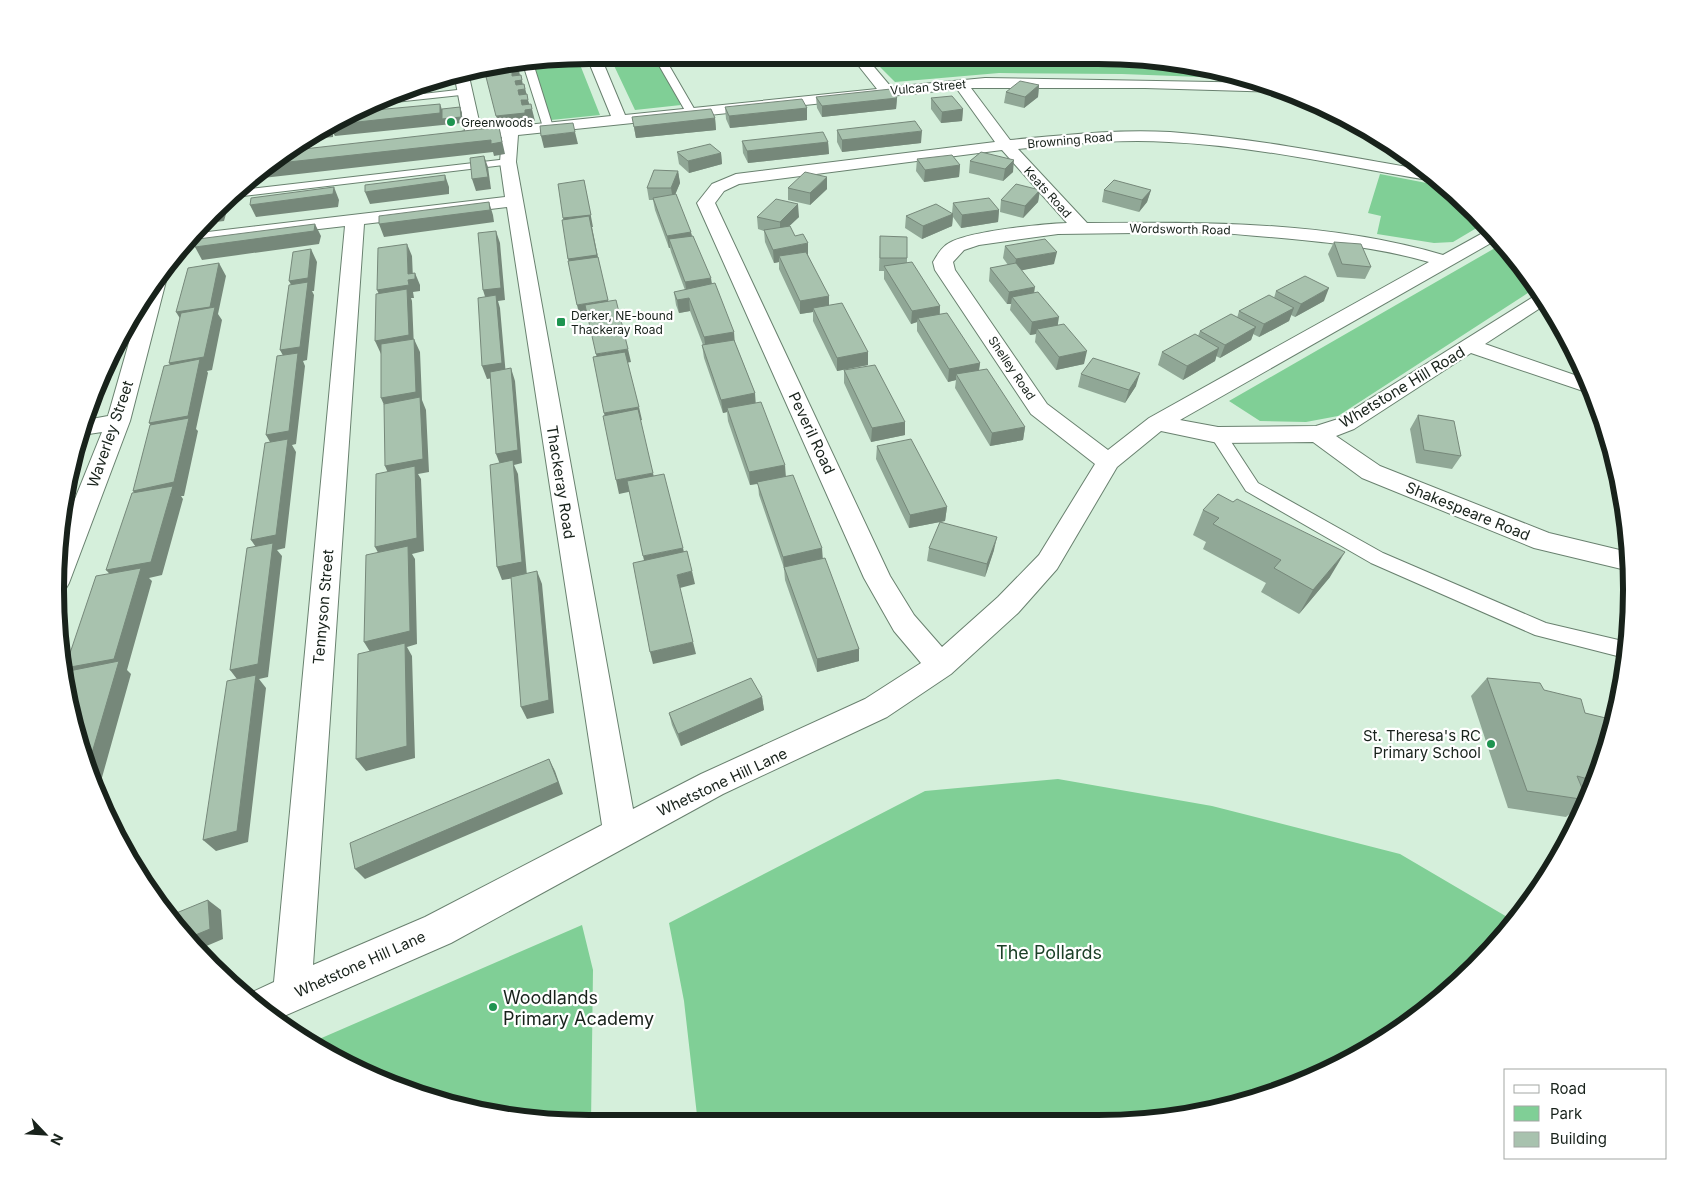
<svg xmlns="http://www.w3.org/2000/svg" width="1687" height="1179" font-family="Inter,sans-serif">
<rect width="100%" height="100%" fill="#d5efdb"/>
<!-- green -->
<path fill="#80cf96" d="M609 55H654L681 105 635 110Z
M868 55H1098L1201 65 1253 79 1122 74 999 73 895 82Z
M577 57 600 115 551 120 533 63Z
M1380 174 1442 186 1476 212 1485 223 1453 242 1434 243 1377 234 1381 216 1368 213Z
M1502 244 1537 287 1338 416 1306 422 1260 421 1229 401Z
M1058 779 1212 806 1400 854 1514 921 1475 968 1423 1014 1334 1069 1201 1114 1098 1124H698L684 1001 669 923 925 791Z
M582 925 593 970 591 1124 485 1114 385 1083 310 1043Z"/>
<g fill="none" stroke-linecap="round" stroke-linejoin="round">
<defs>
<path id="lane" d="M653 55H663L696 112 695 114H687Z
M533 63 553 127 552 129H544L543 127 523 64Z
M466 89 470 90V94L367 105 379 99Z
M508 159 512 160V164L234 197 241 190Z
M1218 430 1224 431 1258 483 1383 553 1546 623 1627 642 1625 658 1535 635 1371 563 1246 491 1210 435 1212 431Z"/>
<path id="street" d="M586 55H600L625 115 877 89 850 55H864L891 87 985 78 1269 83 1285 90 1279 92 1145 88H971L1010 140C1064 135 1117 129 1170 132 1254 138 1337 155 1419 169L1433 179 1428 180C1343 166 1256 146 1169 142 1119 139 1069 144 1018 149L1087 223C1206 222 1328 221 1443 255L1490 229 1498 239 1180 420 1218 427 1316 426 1338 419 1541 292 1548 303 1485 344 1589 380 1595 395 1471 353 1354 429 1336 436 1380 466 1549 533 1628 552 1630 571 1534 548 1362 478 1313 442 1218 443 1161 431 1117 467 1057 569 1018 613 951 674 887 717 723 794 451 943 275 1020 246 995 274 982 345 226 182 245 191 234 505 197 500 162 502 137 464 141 456 136 458 133 465 131 454 73 468 72 481 130 611 116ZM957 89 995 142 736 174 712 184 697 203 864 578 894 631 921 663 865 699 701 774 633 809 516 162 518 135ZM1002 150 1067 223C1041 224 973 231 951 242 942 246 938 254 933 262L935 270 1031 414 1095 464 1039 555 998 597 942 647 914 615 890 576 715 203 724 191 739 184ZM507 207 602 825 425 917 313 965 364 224ZM1212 232C1285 239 1359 242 1429 262L1149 418 1108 450 1047 404 955 270 953 262 964 250 979 245 1058 234Z
M160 276 166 281 130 421 69 583 65 590 55 593 58 541 102 432 82 435 86 420 108 416 140 304Z"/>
</defs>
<!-- lane casing -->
<use href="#lane" stroke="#69816f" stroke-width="2"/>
<!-- street casing -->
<use href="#street" stroke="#69816f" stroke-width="2"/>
<!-- lane -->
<use href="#lane" fill="#fff" fill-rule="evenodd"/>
<!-- street -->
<use href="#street" fill="#fff" fill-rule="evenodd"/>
</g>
<!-- wall -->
<path fill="#90a796" d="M1039 85 1038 97 1024 108 1004 103 1006 92Z
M816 97 897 98 896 109 822 117 817 108Z
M931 98 963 109 962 121 941 123 931 109Z
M725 107 807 108V120L730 128 726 119Z
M632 117 715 118 716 130 636 138Z
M837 130 921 143 842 152 837 142Z
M742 141 828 142 829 154 748 163 743 153Z
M677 152 721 153 722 164 689 173 679 164Z
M981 152 1013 172 1003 181 969 173 970 161Z
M917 159 960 165 959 177 924 182 916 171Z
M678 171 680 183 675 194 712 284 755 393V403L785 476 822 559 859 649V661L817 672 785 580 784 568 759 495 758 484 750 485 728 421 727 412 723 413 704 358 702 345H703L690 311 679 313 676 305 674 292 685 290 671 252 670 248H669L655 210 653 200H649L647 188Z
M788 188 827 189 810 205 788 200Z
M1040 190 1038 202 1023 218 1000 212 1001 200Z
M1104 190H1151L1147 202 1139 212 1102 202Z
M953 203 999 210 998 222 961 228 953 217 952 226 922 239 905 228 906 216 952 213Z
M757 217H799L789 226 795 236 808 255 829 306 868 352V365L837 371 813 321V312L800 314 779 269V262L774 263 765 242 764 231 758 229Z
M880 236 907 258V263L940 306V314L980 363 979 370 1025 427 1023 440 990 446 955 388 956 380 948 382 917 331V322L911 324 884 279V271H879Z
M1334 242 1371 267 1365 279 1337 277 1328 254Z
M1005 246 1054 264 1021 270 1034 293 1058 325 1084 364 1056 370 1035 342 1036 334 1030 335 1010 310 1011 304H1007L989 281 990 268 1008 265 1003 258Z
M1276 291 1324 301 1295 317 1291 315 1289 321 1259 337 1253 334 1251 340 1220 358 1216 356 1215 361 1183 380 1158 365 1162 352 1198 336 1200 331 1237 318 1239 311 1274 298Z
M844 370 905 422V435L871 442 844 383Z
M1081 374 1136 386 1125 403 1078 387Z
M1418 415 1461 456 1452 469 1416 463 1410 429Z
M877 446 947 507 945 521 909 528 876 459Z
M1233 502 1330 577 1299 614 1261 592 1266 583 1203 549 1206 542 1193 535 1203 510Z
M929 548 994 550 985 577 927 561Z
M1487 678 1544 690 1585 713 1614 720 1591 794 1587 802 1585 801 1566 817 1508 808 1471 696Z
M762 697 764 710 681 746 672 725 669 713Z"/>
<!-- shaded-wall -->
<path fill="#76887a" d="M517 65 518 71V66L521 80H522L524 90V84L528 100 531 109H532L535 121 528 122V124L500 128 496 116 524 112 509 66Z
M1039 85 1038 97 1024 108 1025 97Z
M897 98 896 109 822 117V106Z
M440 104 444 115 460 107 462 113V123L335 136 333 133V137L302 140 334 123Z
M807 108V120L730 128 729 116Z
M963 109 962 121 941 123 942 112Z
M715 118 716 130 636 138 634 127Z
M499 127 505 154 494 156 493 152 254 179 270 164Z
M922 131 921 143 842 152V140Z
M575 132 578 144 544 148 541 136Z
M828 142 829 154 748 163 747 151Z
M721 153 722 164 689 173 688 161Z
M484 156 488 167 491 189 476 191 472 179Z
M1014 160 1013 172 1003 181 1005 169Z
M960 165 959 177 924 182 925 170Z
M678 171 680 183 673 200 671 188Z
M445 175 449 187V194L370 204 365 192Z
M827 177V189L810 205V193Z
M584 180 593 227H592L600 267 571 272 568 259 566 231 563 218Z
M334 187 339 200 338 207 256 217 250 205Z
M1040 190 1038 202 1023 218 1025 206Z
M1151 190 1147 202 1139 212 1142 200Z
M230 200 224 221 208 223 206 221Z
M489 202 493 215 494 222 384 237 379 224Z
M798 204 799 217 780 235V222Z
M999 210 998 222 961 228 962 215Z
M953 214 952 226 922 239 923 226Z
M315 224 321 236 319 244 202 260 195 247Z
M496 231 500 243 505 300 498 301 500 308 506 376 487 379 482 366 487 303 483 290Z
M691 232 693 244 669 239 670 248H669L667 236Z
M808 243V256H779V262L774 263 773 250Z
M407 244 412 256 413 279 415 273 420 285V291L413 292 414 298H411L412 301 414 348 381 354 375 341 383 303 377 290 408 274Z
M311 249 317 262 314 291H312L314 295 307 360 303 361 305 366 296 444 292 445 296 452 285 548 277 550 282 556 268 677 259 679 266 688 248 842 216 851 203 840 240 683 230 670 260 553 251 540 274 449 266 435 287 363 280 350 296 294 289 281Z
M1057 252 1054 264 1014 272 1016 259Z
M219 263 226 276 218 314 222 320 212 370 207 371 208 373 196 429 198 431 184 496H181L183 499 162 575 149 578 152 581 127 670 131 674 101 781 95 782 89 763 79 681 65 668 118 583 106 570 143 504 133 491 158 436 149 423 177 376 169 363 184 325 176 312Z
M711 278 713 291 687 295 685 282Z
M1035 287 1033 300 1012 297 1011 304H1007L1009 292Z
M1329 288 1324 301 1295 317 1301 304Z
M829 296V309L813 308V312L800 314V301Z
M689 298 690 311 679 313 677 300Z
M608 300 611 313 580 318 577 305Z
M940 306 939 319 918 318 917 322 911 324 912 311Z
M1294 308 1289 321 1259 337 1264 324Z
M1059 317 1057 330 1037 329 1036 334 1030 335 1032 322Z
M1256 327 1251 340 1220 358 1225 345Z
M734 332 735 345 706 350 704 337Z
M414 339 420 352 422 400 426 410 429 472 418 474 421 479 424 551 412 554 415 559 417 644 407 647 412 656 415 758 366 771 356 759 372 655 364 642 382 560 375 547 391 480 385 466 387 412 381 398Z
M1219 348 1215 361 1183 380 1187 366Z
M628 349 631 362 599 368 596 354Z
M1087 351 1084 364 1056 370 1059 357Z
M868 352V365L837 371V358Z
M980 363 978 376 956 374V380L948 382 949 369Z
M511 368 515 381 522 463 514 465 518 474 527 576 502 580 497 567 501 467 496 454Z
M1140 373 1136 386 1125 403 1129 390Z
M755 393 756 407 727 408V412L723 413 721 400Z
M639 407 642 420 607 427 604 413Z
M905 422V435L871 442 872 428Z
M1025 427 1023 440 990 446 992 433Z
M785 465 786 478 750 485 749 472Z
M653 473 656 486 619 494 616 480Z
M947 507 945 521 909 528 910 515Z
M997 537 994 550 985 577 987 564Z
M683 548 686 561 646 569 643 556Z
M822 548 823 561 784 570 783 557Z
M1345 552 1330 577 1299 614 1313 590Z
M537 571 542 584 554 713 527 719 521 707Z
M692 571 695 584 680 588 677 575Z
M693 642 696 654 653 664 650 652Z
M859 649V661L817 672V659Z
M762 697 764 710 681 746 678 734Z
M549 759 555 771 563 794 365 879 355 869Z
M208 900 221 910 223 939 197 950 188 938Z"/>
<!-- building -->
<path fill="#a8c2ae" stroke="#76887a" d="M509 66V67L518 66 519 71 512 72V76L521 75 522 80 515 81 516 85 524 84 525 89 518 90 519 95 527 94 528 100H521L522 105 531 104 532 109 525 110V113L496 116 484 69Z
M1020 81 1039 85 1025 97 1006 92Z
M891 89 897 98 822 106 816 97Z
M952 96 963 109 942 112 931 98Z
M802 99 807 108 729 116 725 107Z
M440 104V113L330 125 354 112Z
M460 107 461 117 442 119V109Z
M711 109 715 118 634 127 632 117Z
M915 121 922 131 842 140 837 130Z
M573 123 575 132 541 136 540 126Z
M499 127 502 142 491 144V140L270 164 286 151Z
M823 132 828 142 747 151 742 141Z
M710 144 721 153 688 161 677 152Z
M981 152 1014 160 1005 169 970 161Z
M952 155 960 165 925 170 917 159Z
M484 156 488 177 472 179 470 158Z
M654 170 678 171 671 188H647Z
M805 172 827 177 810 193 788 188Z
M445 175V181L365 192V185Z
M584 180 591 215 563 218 558 184Z
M1114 180 1151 190 1142 200 1104 190Z
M1016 184 1040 190 1025 206 1001 200Z
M334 187 333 194 250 205 251 198Z
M676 194 691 232 667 236 653 198Z
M989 198 999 210 962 215 953 203Z
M776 199 798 204 780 222 757 217Z
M489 202 490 210 379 224V216Z
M936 204 953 214 923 226 906 216Z
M589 216 597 255 568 259 562 220Z
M315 224 314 231 195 247 198 239Z
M790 226 795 236 803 234 808 243 773 250 764 230Z
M496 231 501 288 483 290 478 233Z
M693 236 711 278 685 282 669 239Z
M880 236 907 237V258H880Z
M1045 239 1057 252 1016 259 1005 246Z
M1334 242 1361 244 1371 267 1342 264Z
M407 244 408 274 415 273V279L408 280 409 285 377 290 378 248Z
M311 249 308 278 289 281 293 252Z
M806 252 829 296 800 301 779 256Z
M598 257 608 300 577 305 568 261Z
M912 262 940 306 912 311 884 266Z
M219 263 210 307 176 312 188 268Z
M1016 263 1035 287 1009 292 990 268Z
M1305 276 1329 288 1301 304 1276 291Z
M308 282 300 347 280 350 289 285Z
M715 283 734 332 704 337 689 298 677 300 674 292Z
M407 289 409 335 375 341 376 294Z
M1038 292 1059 317 1032 322 1012 297Z
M496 295 502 363 482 366 478 298Z
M1269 295 1294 308 1264 324 1239 311Z
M616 300 628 349 596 354 585 305Z
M842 303 868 352 837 358 813 308Z
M215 307 204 357 169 363 181 313Z
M947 313 980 363 949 369 918 318Z
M1231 314 1256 327 1225 345 1200 331Z
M1064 324 1087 351 1059 357 1037 329Z
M1195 334 1219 348 1187 366 1162 352Z
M414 339 416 392 381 398V344Z
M734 340 755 393 721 400 702 345Z
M625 352 639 407 604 413 593 357Z
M298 353 289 431 266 435 277 356Z
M1093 358 1140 373 1129 390 1081 374Z
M200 359 188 416 149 423 164 366Z
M875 365 905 422 872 428 844 370Z
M511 368 518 450 496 454 490 372Z
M987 369 1025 427 992 433 956 374Z
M420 397 423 459 385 466 384 404Z
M761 402 785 465 749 472 727 408Z
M638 409 653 473 616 480 603 416Z
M1418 415 1454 421 1461 456 1424 450Z
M189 418 174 482 133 491 150 425Z
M288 439 276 535 251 540 265 443Z
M911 439 947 507 910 515 877 446Z
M513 460 522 562 497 567 490 465Z
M415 466 417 538 375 547 376 474Z
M664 474 683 548 643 556 627 481Z
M793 475 822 548 783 557 757 482Z
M173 486 151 562 106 570 132 493Z
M1218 494 1233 502 1237 499 1345 552 1313 590 1274 568 1281 560 1213 524 1219 518 1203 510Z
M940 522 997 537 987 564 929 548Z
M273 543 258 664 230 670 247 548Z
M408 546 410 631 364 642 366 555Z
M687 551 692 571 677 575 693 642 650 652 633 563Z
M825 558 859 649 817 659 784 567Z
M141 568 114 659 65 668 96 576Z
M537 571 549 700 521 707 511 577Z
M405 643 407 746 356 759 358 654Z
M119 661 89 763 65 694 64 686 69 671Z
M256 675 237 831 203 840 227 681Z
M751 678 762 697 678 734 669 713Z
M1487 678 1540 683 1544 690 1581 699 1585 713 1614 720 1595 781 1577 776 1587 800 1527 791Z
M549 759 558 782 355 869 350 843Z
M208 900 210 929 188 938 169 916Z"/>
<!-- markers -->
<g fill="#1e9450" stroke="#fff" stroke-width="2">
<circle cx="451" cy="122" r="5"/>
<rect x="556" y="317" width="10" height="10" rx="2.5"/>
<circle cx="1491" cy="744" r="5"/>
<circle cx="493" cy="1007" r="5"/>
</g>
<g text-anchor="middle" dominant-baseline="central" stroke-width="4.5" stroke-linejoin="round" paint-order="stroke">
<!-- far-street labels -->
<g font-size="12" fill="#18221b" stroke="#fff">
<text transform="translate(928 87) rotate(-5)">Vulcan Street</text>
<text transform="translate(1070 140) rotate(-5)">Browning Road</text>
<text transform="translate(1048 192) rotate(48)">Keats Road</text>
<text transform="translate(1180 229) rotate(1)">Wordsworth Road</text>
<text transform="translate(1012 368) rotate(56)">Shelley Road</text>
</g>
<!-- far-poi labels -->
<g font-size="12" fill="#18221b" stroke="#fff" text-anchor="start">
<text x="461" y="122">Greenwoods</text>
<text x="571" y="315">Derker, NE-bound<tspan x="571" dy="14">Thackeray Road</tspan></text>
</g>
<!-- street labels -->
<g font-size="15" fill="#18221b" stroke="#fff">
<text transform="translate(1402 387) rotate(-31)">Whetstone Hill Road</text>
<text transform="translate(812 433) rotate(65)">Peveril Road</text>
<text transform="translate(110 434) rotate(-71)">Waverley Street</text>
<text transform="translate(561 482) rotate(81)">Thackeray Road</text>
<text transform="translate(1468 511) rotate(22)">Shakespeare Road</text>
<text transform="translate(323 607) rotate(-85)">Tennyson Street</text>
<text transform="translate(722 782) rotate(-25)">Whetstone Hill Lane</text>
<text transform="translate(360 964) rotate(-24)">Whetstone Hill Lane</text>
</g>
<!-- poi labels -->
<g font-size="15" fill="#18221b" stroke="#fff" text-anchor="end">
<text x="1481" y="735">St. Theresa's RC<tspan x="1481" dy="17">Primary School</tspan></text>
</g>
<!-- near-park labels -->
<g font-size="18" fill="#1c4128" stroke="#fff">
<text x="1049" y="952">The Pollards</text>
</g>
<!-- near-poi labels -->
<g font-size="18" fill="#18221b" stroke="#fff" text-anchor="start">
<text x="503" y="997">Woodlands<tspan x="503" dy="21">Primary Academy</tspan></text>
</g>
</g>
<!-- crop -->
<path d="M0 0H1687V1179H0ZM589 64H1098A525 525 0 0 1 1623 589V590A525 525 0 0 1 1098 1115H589A525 525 0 0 1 64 590V589A525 525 0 0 1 589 64Z" fill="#fff" fill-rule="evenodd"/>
<path fill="none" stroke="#18221b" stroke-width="6" d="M589 64H1098A525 525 0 0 1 1623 589V590A525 525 0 0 1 1098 1115H589A525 525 0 0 1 64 590V589A525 525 0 0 1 589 64Z"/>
<!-- legend -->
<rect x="1504" y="1069" width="162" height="90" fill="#ffffff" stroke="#a3a7a4"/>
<rect x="1514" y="1085" width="25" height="8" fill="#ffffff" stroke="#a3a7a4"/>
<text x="1550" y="1094" font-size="15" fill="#18221b">Road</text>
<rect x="1514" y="1106" width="25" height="15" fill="#80cf96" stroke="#a3a7a4"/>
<text x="1550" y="1119" font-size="15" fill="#18221b">Park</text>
<rect x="1514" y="1132" width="25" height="15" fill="#a8c2ae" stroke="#a3a7a4"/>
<text x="1550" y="1144" font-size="15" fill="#18221b">Building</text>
<!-- north arrow -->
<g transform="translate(45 1134) rotate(115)" stroke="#ffffff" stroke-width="4" paint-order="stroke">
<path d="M0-4L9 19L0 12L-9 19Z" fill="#18221b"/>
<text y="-8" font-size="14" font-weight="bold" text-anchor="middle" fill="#18221b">N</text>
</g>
</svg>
